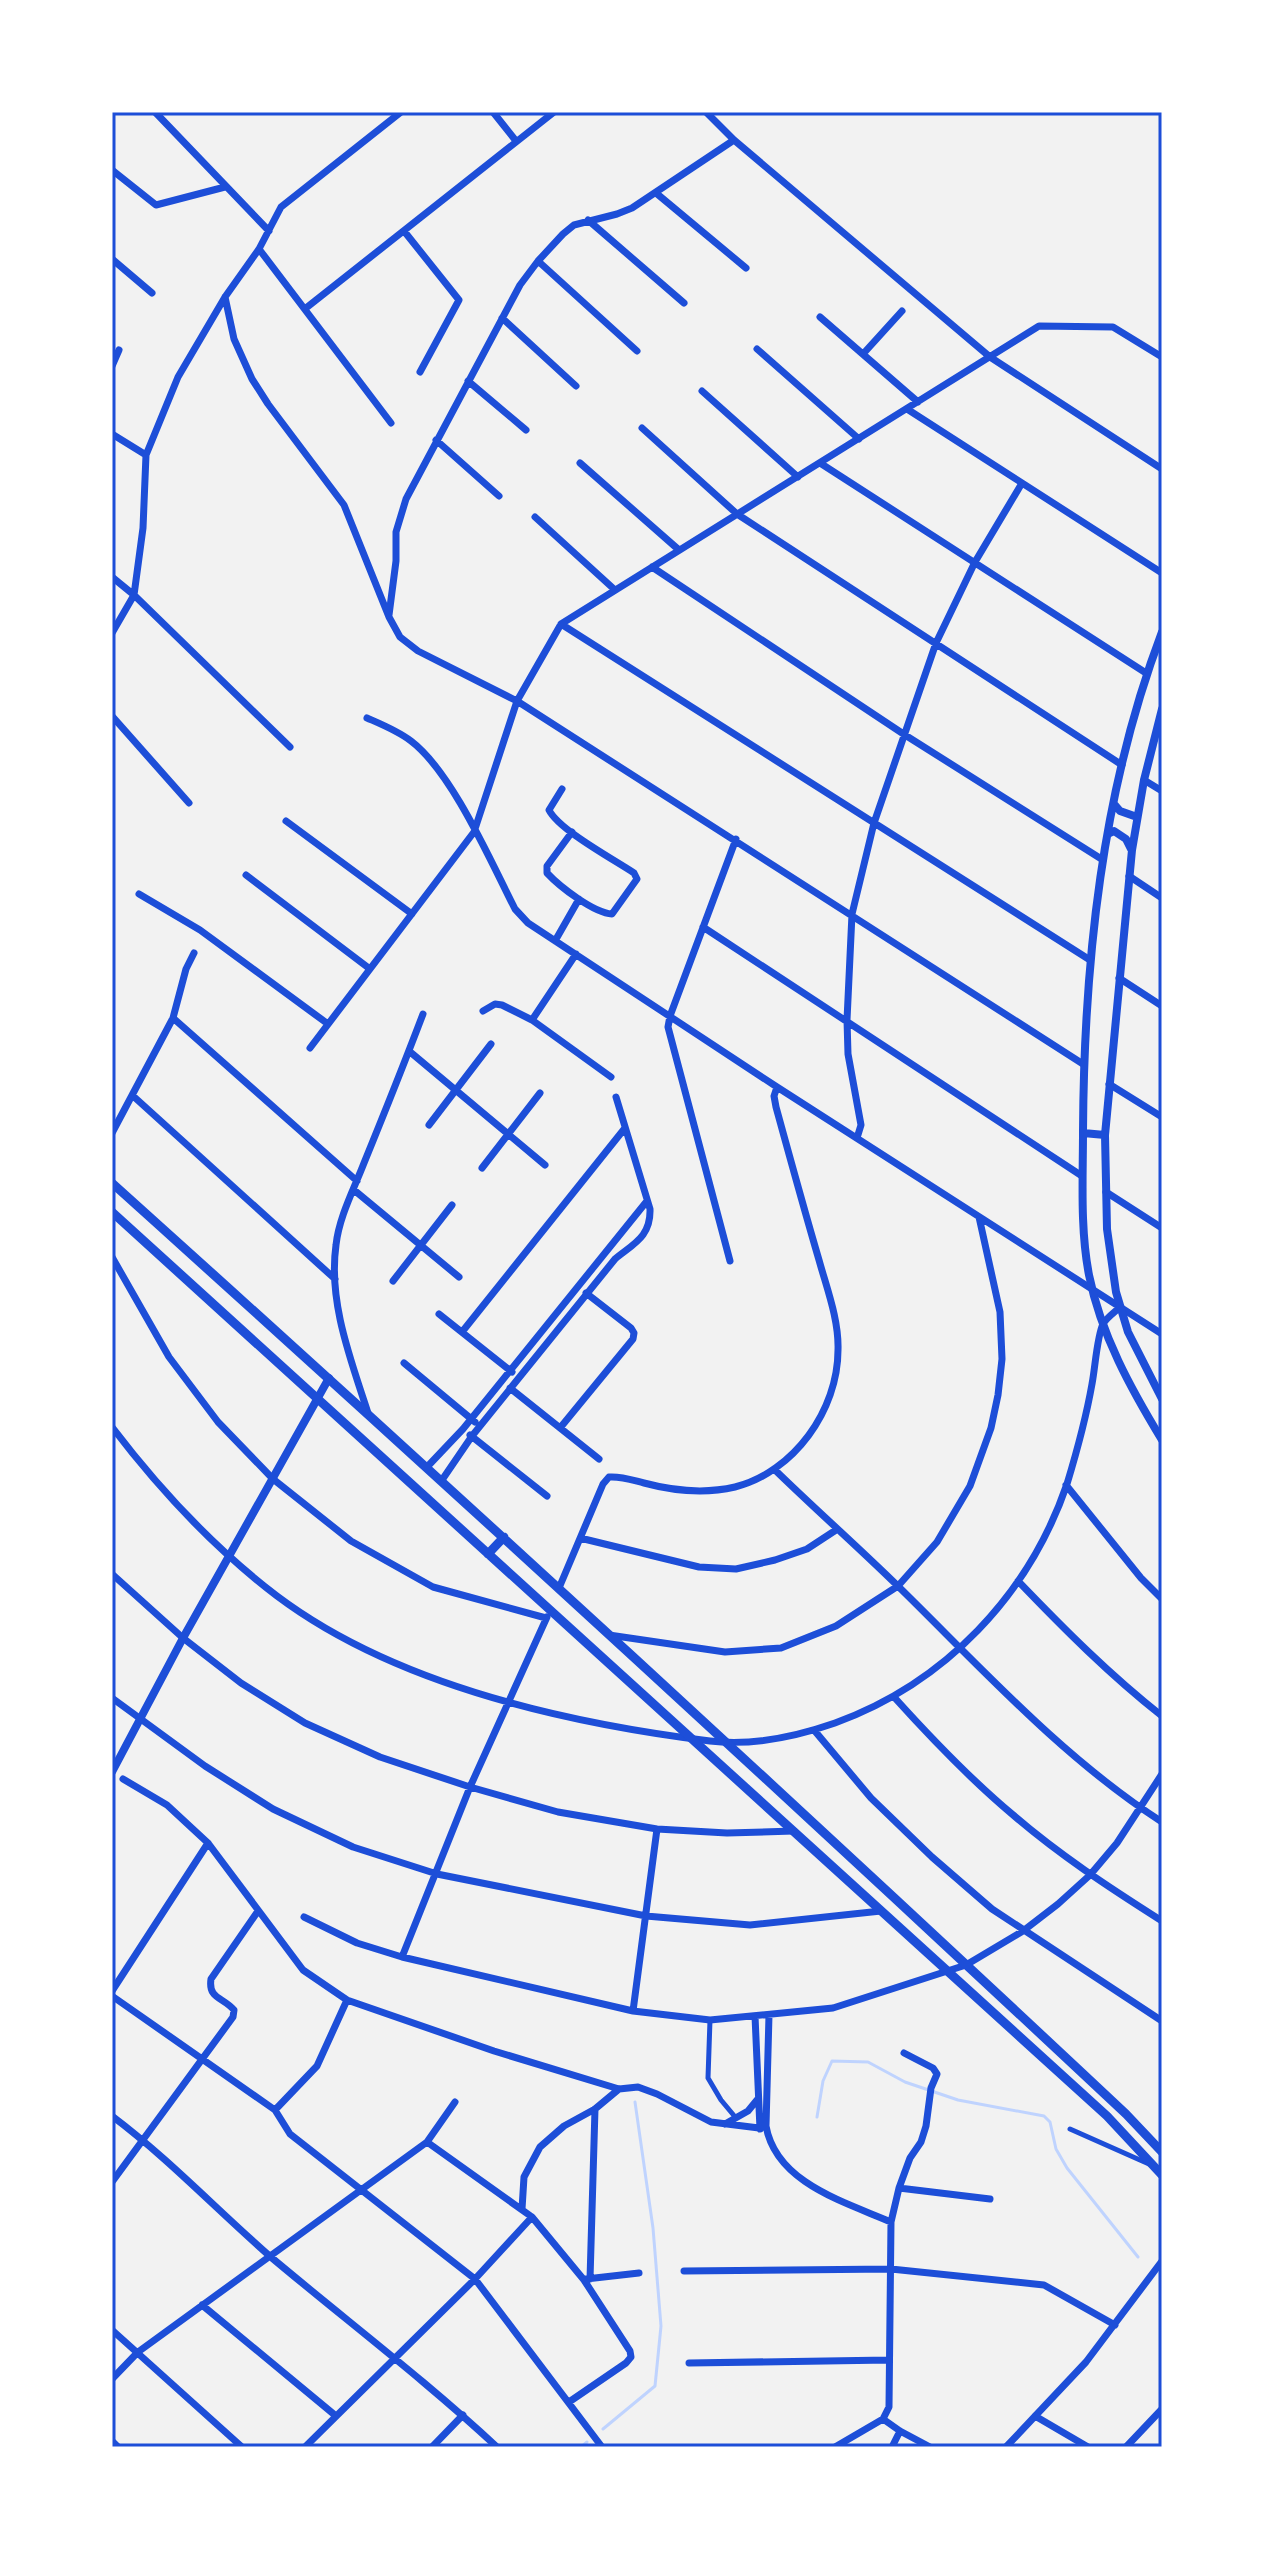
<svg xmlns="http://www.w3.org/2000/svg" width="1274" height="2559" font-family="'Sofia Sans Condensed',sans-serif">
<rect width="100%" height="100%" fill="#f2f2f2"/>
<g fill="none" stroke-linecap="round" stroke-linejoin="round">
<!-- stream -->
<path stroke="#bfd3fe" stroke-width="3" d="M817 2117 823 2081 832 2061 868 2062 905 2082 958 2100 1044 2116 1050 2122 1056 2149 1067 2168 1138 2257
M603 2429 655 2386 661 2326 653 2228 635 2102
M581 2447 587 2442"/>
<!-- pedestrian -->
<path stroke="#1d4ed8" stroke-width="5" d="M710 2020 708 2078 721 2100 736 2118
M1070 2129 1149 2164"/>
<!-- minor -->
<path stroke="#1d4ed8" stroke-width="7" d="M155 112 269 231
M493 112 516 141
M706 112 734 140 990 357 1162 469
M112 170 156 205 225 187
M656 193 746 268
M588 220 684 303
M404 231 459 300 420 372
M259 249 391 423
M112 259 152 293
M538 261 637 351
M225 297 234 339 252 379 268 404 344 505 389 617 400 637 418 651 517 701 1083 1064
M306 308 554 112
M820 317 918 402
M502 318 576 386
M757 349 859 439
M863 354 902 311
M112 366 119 350
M468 381 526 430
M702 391 798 477
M907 409 1162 573
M642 428 737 514 1122 765
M112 434 146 455
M436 440 499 496
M580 463 679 550
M820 463 1146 673
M535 517 615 590
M652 567 905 735 1103 860
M112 577 134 595 290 747
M389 615 396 561V532L406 499 520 285 538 261 563 234 574 225 617 214 632 208 734 140
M561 624 1090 960
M112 633 134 595 143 528 146 455 178 377 225 297 259 249 281 207 401 112
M112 716 189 803
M367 718C383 725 398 731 411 741 452 772 491 862 515 909L528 923 777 1087 1162 1334
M1144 780 1162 791
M562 789 549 810C559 830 613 859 634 873L637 879 612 914C594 913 560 887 547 873V866L572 832
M286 821 412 914
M246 875 370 969
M1129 876 1162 898
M139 894 200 930 328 1024
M703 927 1082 1176
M555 941 579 899
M1119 978 1162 1006
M483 1011 495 1004 502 1005 532 1020 611 1077
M173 1018 357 1181
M532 1020 576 954
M310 1048 474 832 517 701 561 624 1039 326 1113 327 1162 357
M409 1051 545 1165
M1109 1084 1162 1117
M132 1095 335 1279
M429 1125 491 1044
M112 1133 173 1018 186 969 194 953
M857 1138 861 1125 848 1054 847 1020 852 914 874 823 936 643 975 562 1022 483
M482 1168 540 1093
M354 1190 459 1277
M1106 1192 1162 1228
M112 1257 169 1357 218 1422 273 1479 351 1541 433 1587 546 1618
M730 1261 668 1027 670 1016 736 839
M393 1281 452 1205
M439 1314 512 1372
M462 1332 625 1128
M404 1363 475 1422
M510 1388 599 1459
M368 1413C351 1360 328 1302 336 1245 339 1217 354 1189 364 1163 384 1114 404 1064 423 1014
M112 1427C160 1490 214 1548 277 1596 394 1684 566 1723 710 1741 752 1746 795 1737 835 1723 945 1683 1029 1595 1067 1484 1077 1451 1086 1418 1092 1384 1095 1369 1097 1336 1103 1324 1106 1318 1115 1312 1120 1307
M560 1428 633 1339 634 1333 631 1328 586 1293
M470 1435 547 1496
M427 1467 463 1429 647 1201
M774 1469C818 1512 864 1552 907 1595 988 1675 1066 1760 1162 1822
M442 1480 472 1436 615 1259C633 1244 651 1237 650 1209L616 1097
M1066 1485 1141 1578 1162 1599
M580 1538 699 1567 736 1569 775 1560 807 1549 836 1530
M112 1574 183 1638 241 1683 305 1723 380 1757 470 1787 558 1812 657 1829 727 1833 794 1831
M1018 1581C1064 1629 1110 1675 1162 1716
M559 1588 603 1484 609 1477C621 1476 632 1480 644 1483 674 1491 705 1494 735 1487 794 1472 838 1410 838 1350 839 1320 827 1289 819 1260 804 1209 790 1158 776 1107L774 1096 777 1087
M609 1635 725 1652 781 1648 836 1626 898 1586 937 1542 970 1486 991 1428 998 1395 1002 1359 1000 1312 979 1217
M894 1697C931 1738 969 1778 1012 1814 1058 1854 1110 1888 1162 1921
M112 1698 205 1766 273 1809 353 1847 437 1874 646 1916 750 1925 881 1911
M814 1730 871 1798 932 1857 992 1909 1162 2021
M123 1779 167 1805 208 1843 303 1970 347 2000 494 2051 619 2089 638 2087 657 2094 711 2122 759 2128 766 2126
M304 1917 357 1943 402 1957 633 2011 710 2020 833 2008 966 1965 1023 1931 1058 1904 1090 1875 1117 1843 1162 1774
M402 1957 470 1787 547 1617
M112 1991 208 1843
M112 1996 275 2110 290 2134 475 2279 602 2447
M633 2011 657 1829
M769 2015 766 2126C776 2183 845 2202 891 2222
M755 2016 760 2129
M275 2110 317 2066 347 2000
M112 2116C169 2159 218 2211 272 2258 347 2321 425 2380 497 2447
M725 2124 748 2111 757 2100
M427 2142 532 2217 584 2280 630 2351 631 2357 626 2363 569 2402
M112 2182 233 2017 234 2010C223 1997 208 1999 211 1979L258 1911
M899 2188 990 2199
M522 2209 524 2177 540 2147 564 2126 595 2109 619 2089
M684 2271 891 2269 1044 2285 1115 2325
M586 2279 639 2273
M590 2279 595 2109
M202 2305 336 2416
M112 2330 242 2447
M689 2363 889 2360
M112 2379 138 2352 427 2142 455 2102
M1035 2416 1088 2447
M883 2419 900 2431 930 2447
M112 2441 118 2447
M305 2447 475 2279 532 2217
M432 2447 463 2415
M835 2447 883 2419 889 2407 891 2222 899 2188 910 2158 921 2142 926 2126 931 2088 937 2074 933 2068 904 2053
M892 2447 900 2431
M1006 2447 1086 2362 1162 2261
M1126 2447 1162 2409"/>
<!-- tertiary -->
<path stroke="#1d4ed8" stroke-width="8" d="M1162 632C1102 790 1084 962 1083 1131 1083 1179 1080 1228 1089 1275 1101 1335 1131 1389 1162 1440
M1162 709 1144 780 1132 850 1105 1135 1107 1229 1116 1292 1128 1332 1162 1399
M1114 804 1120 811 1137 817
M1108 834 1114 831 1126 839 1131 849
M1083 1133 1105 1135
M112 1772 183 1638 329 1378"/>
<!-- secondary -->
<path stroke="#1d4ed8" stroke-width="9" d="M112 1183C453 1490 791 1800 1126 2114L1162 2152
M112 1212 1107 2116 1162 2175
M488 1554 504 1537"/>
</g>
<!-- border -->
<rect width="1274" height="2559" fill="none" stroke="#ffffff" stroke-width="228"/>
<rect x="114" y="114" width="1046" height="2331" fill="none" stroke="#1d4ed8" stroke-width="3"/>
</svg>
